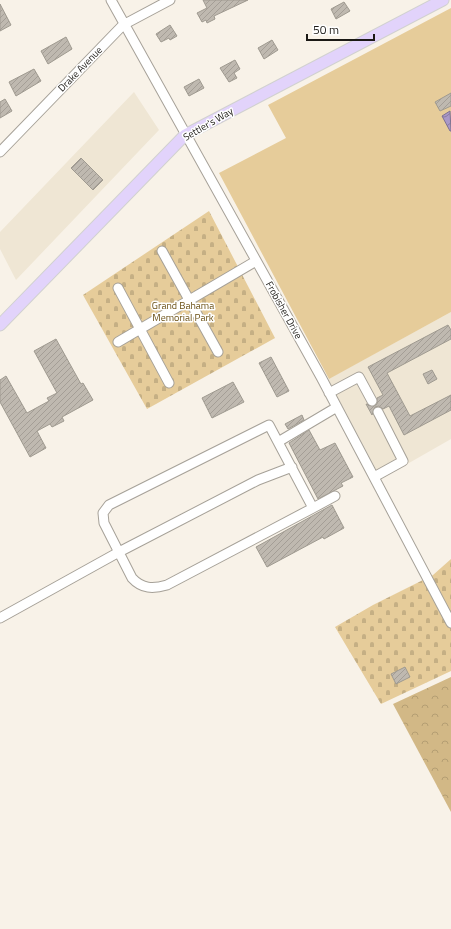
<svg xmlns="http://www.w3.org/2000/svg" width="451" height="929" font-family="'Titillium Web',sans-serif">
<defs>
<pattern id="forest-crowns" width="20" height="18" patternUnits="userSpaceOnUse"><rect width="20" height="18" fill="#d2b886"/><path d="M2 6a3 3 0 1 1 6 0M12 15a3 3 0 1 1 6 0" fill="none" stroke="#b49e73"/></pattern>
<pattern id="cemetery-stones" width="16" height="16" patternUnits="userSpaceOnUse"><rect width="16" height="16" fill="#e6cc9a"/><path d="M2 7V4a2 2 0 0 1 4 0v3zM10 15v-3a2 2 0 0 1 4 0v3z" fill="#c5af84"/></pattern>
<pattern id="water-waves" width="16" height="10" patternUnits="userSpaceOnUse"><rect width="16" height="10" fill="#a998c8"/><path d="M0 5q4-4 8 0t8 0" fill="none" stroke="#897ba1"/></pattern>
<pattern id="building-hatch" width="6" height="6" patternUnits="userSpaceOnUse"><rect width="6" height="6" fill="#bfb9b0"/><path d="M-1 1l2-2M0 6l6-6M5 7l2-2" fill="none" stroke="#a49e96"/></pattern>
</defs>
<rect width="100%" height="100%" fill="#f8f2e8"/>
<!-- built -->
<path fill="#efe6d4" d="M134 92 159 130 16 280 0 249V232Z
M451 312V439L381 479 328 379Z"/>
<!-- forest -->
<path fill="url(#forest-crowns)" d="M451 677V812L393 704Z"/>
<!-- cemetery -->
<path fill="url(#cemetery-stones)" d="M209 211 275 338 147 409 83 295Z
M451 559V671L381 704 335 627 373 605 433 575Z"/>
<!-- garden -->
<path fill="#e6cc9a" d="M451 8V312L329 379 219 173 286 138 268 105Z"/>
<!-- water -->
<path fill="url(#water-waves)" stroke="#7e7292" d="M450 111 451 131H450L442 116Z"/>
<!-- building -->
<path fill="url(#building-hatch)" stroke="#9f9a90" d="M203 0H248L214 16 215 19 207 23 206 20 202 22 197 13 207 8Z
M344 2 350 11 336 19 331 9Z
M0 4 11 25 0 31Z
M170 25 177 36 170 40 169 38 161 42 156 34Z
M66 37 72 49 48 64 41 51Z
M272 40 278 50 264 59 258 48Z
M235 60 240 69 234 73 237 78 229 82 220 68Z
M34 69 41 81 16 96 9 82Z
M199 79 204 88 189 96 184 87Z
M451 93V106L440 111 435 102Z
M5 99 12 111 0 118V102Z
M81 158 103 180 93 190 71 168Z
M448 325 451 330V339L387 373 410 416 451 395V410L404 435 389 406 383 409 379 406 375 407 372 415 366 404 374 406 377 404V398L383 395 368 367Z
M56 339 81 384 83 383 93 400 62 417 64 421 52 427 50 424 37 431 46 448 30 457 0 402V380L6 376 27 413 49 401 47 398 57 393 34 351Z
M271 357 289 391 277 397 259 363Z
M432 370 437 379 428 384 423 374Z
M233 382 244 402 212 418 202 398Z
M302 415 304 420 288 429 285 424Z
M309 430 320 450 335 443 353 477 341 483 343 486 318 499 289 443Z
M332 505 344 528 324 539 323 537 267 567 256 547Z
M405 667 410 677 396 684 391 674Z"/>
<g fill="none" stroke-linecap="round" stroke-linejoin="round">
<defs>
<path id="minor" d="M111 0 321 377 451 623
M0 152 123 25 170 0
M162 251 218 352
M118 288 169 383
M118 342 256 261
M329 393 359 377 372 401
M278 442 337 407
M374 477 403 461 378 412
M313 508 269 425 109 505 103 513 104 523 132 578C142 589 153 589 167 585L313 508 335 496
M0 618 119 552 258 480 292 467"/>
<path id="major" d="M0 325 185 135 443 0"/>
</defs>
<!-- minor casing -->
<use href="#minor" stroke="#a6a198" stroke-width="11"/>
<!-- major casing -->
<use href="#major" stroke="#d1d1d0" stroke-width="13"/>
<!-- minor -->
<use href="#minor" stroke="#fff" stroke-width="9"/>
<!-- major -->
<use href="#major" stroke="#e2d3fb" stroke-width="11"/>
</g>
<g text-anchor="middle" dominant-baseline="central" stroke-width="3" stroke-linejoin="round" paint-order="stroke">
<!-- street labels -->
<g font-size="10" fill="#1b1915" stroke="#fff">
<text transform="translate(80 69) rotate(-46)">Drake Avenue</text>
<text transform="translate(208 124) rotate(-30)">Settler's Way</text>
<text transform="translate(284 310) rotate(61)">Frobisher Drive</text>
</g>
<!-- park labels -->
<g font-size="10" fill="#694e12" stroke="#fff">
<text x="183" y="305">Grand Bahama<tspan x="183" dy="12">Memorial Park</tspan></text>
</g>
</g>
<!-- scale -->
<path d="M307 34v6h67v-6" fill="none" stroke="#1b1915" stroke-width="2"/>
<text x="313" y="34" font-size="12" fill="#1b1915" stroke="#ffffff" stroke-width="3" paint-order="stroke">50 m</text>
</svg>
